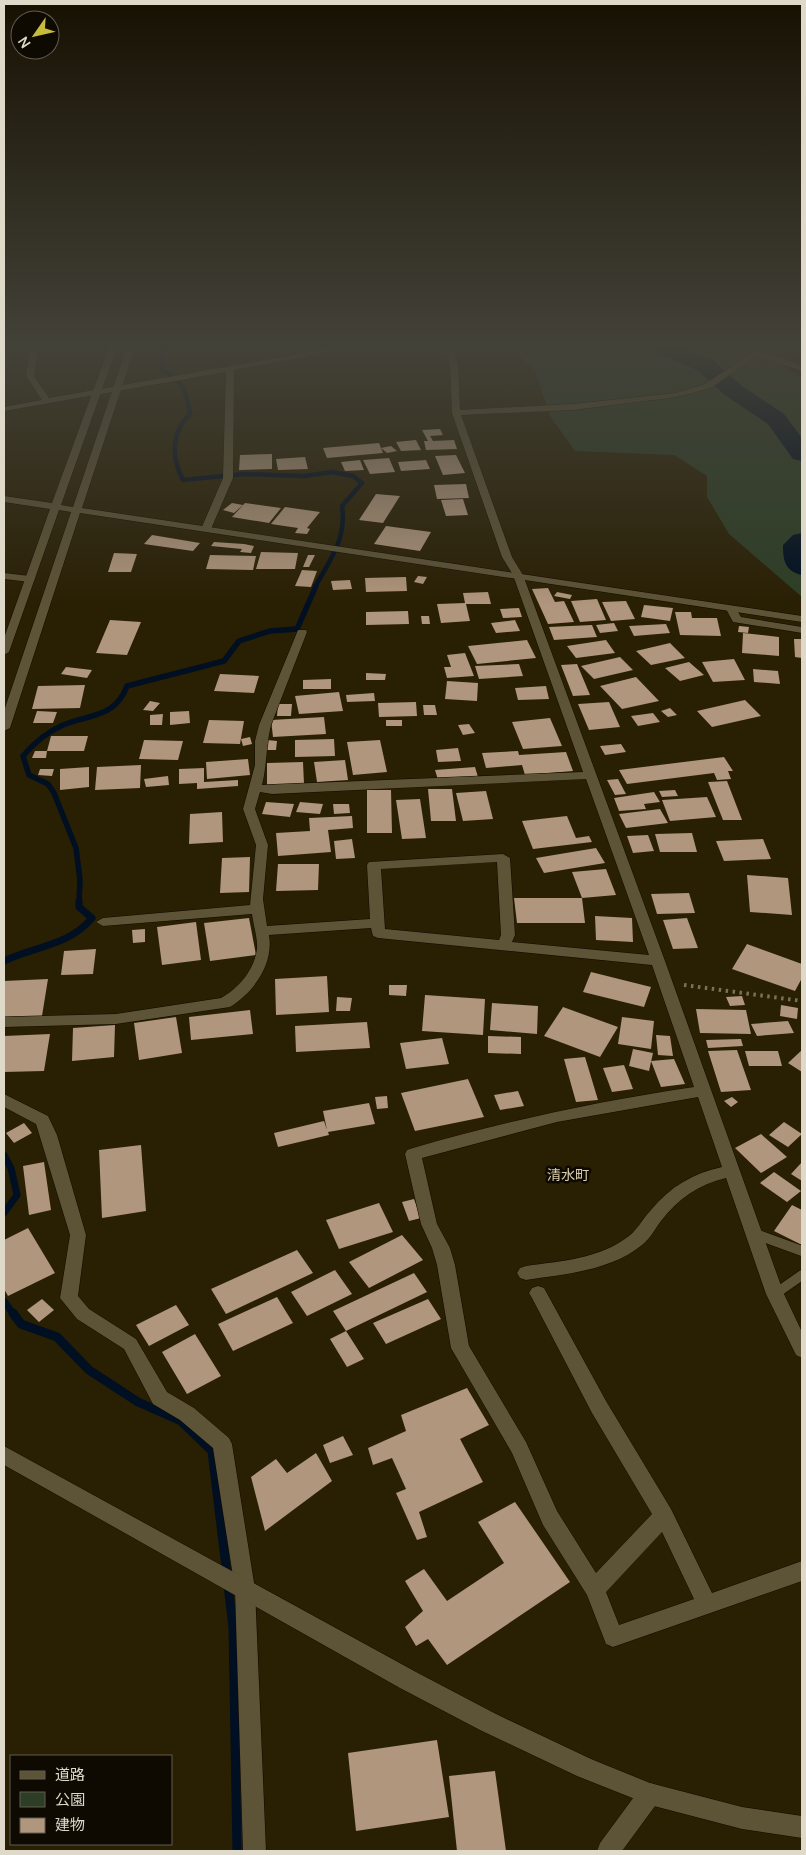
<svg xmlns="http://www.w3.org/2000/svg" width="806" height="1855" font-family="Manrope,'Noto Sans JP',sans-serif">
<rect width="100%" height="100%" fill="#291f03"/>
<!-- green -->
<path fill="#2d3e26" d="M510 347H753L802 378V597L729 534 707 497V476L674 455 575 451 550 416 535 370Z"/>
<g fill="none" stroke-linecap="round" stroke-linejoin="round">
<!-- stream-far3 -->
<path stroke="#000f22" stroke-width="4.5" d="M162 347 164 350 161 362 163 370C183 381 187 392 190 414 171 432 171 457 183 480L244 474 304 476 332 472 353 476 362 483 342 506C347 539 330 560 315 587"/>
<!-- stream-far2 -->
<path stroke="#000f22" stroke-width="5.5" d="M79 902 80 880 76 848 54 793 48 784 29 775 23 756C34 743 47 732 63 725 90 714 115 718 127 686L224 661 239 641 270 631 297 629 316 586"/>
<!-- stream-far1 -->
<path stroke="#000f22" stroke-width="7" d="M4 961C35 946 69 946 92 918L79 907V901
M4 1155 11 1168 17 1195 4 1213
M4 1301 14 1315"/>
<!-- stream -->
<path stroke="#000f22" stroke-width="9" d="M13 1313 21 1324 57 1337 89 1370 138 1402 181 1421 212 1451 227 1575
M228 1585 233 1627 237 1851"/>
<!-- river -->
<path fill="#000f22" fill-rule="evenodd" d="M651 347H680L713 360 742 386 784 414 802 438V461L793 459 768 424 726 396 697 370 654 352Z
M802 533V575C785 571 783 561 783 545L793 535Z"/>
</g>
<!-- building -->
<path fill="#b0967c" d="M440 429 443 435 430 436 433 441 454 440 457 449 426 450 424 441H428L422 430Z
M416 440 421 450 401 451 396 442Z
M379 443 383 453 327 458 323 448Z
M391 446 397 451 387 453 381 448Z
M272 454V469L239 470 240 455Z
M456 455 465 473 443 475 435 456Z
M305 457 308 469 278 470 276 459Z
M389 458 395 472 370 474 363 460Z
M360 460 364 470 345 471 341 462Z
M426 460 430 469 401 471 398 462Z
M466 484 469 498 437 499 434 485Z
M376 494 400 496 383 523 359 520Z
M463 499 468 515 446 516 441 500Z
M232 503 243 505 234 513 223 510Z
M245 503 281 508 269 523 232 517Z
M285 507 320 512 307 528 310 529 307 534 295 533 298 528 271 524Z
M386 526 431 532 420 551 374 544Z
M152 535 200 543 193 551 144 544Z
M214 542 244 544 254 546 251 553 240 552 242 549 211 546Z
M261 552 298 553 295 569H256Z
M114 553 137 554 131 572H108Z
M210 555 256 556 253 570 206 569Z
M308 555H315L309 567H303Z
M302 570 317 571 311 587 295 586Z
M418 576 427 577 423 584 414 582Z
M406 577 407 591 366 592 365 578Z
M350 580 352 589 333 590 331 581Z
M548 588 555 602 564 601 574 622 548 624 532 589Z
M488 592 491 604H466L470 621 441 623 437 604 465 603 463 593Z
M557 592 572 595 570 599 554 596Z
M597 599 606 620 580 622 571 601Z
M626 601 635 619 611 621 602 602Z
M644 605 673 608 670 621 641 617Z
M519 608 522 617 503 618 500 609Z
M408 611 409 624 366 625V612Z
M675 612H691L692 618H717L721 636 680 635Z
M421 616H429L430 624H422Z
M110 620 141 622 127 655 96 653Z
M515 620 520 631 496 633 491 623Z
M614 623 618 631 600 633 596 625Z
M666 624 670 633 634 636 629 626Z
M592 625 597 637 554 640 549 627Z
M739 626 749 627 748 633 738 632Z
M743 633 779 637V656L742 653Z
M794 639H802V658L795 657Z
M527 640 536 658 477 664 468 646Z
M606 640 615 653 576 658 567 646Z
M670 643 685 658 651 665 636 651Z
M465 653 474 676 447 678 444 667H451L447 655Z
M620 657 633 670 594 679 581 666Z
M734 659 745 680 713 682 702 662Z
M689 662 704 675 680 681 665 668Z
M519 664 523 676 479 679 475 666Z
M577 664 590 695 573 696 561 665Z
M66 667 92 670 87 678 61 674Z
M753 669 778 671 780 684 754 682Z
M366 673 386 674 385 680H366Z
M220 674 259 676 254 693 214 691Z
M636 677 659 701 622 709 600 686Z
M331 679V689H303V680Z
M447 681 478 683 477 701 445 699Z
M85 685 80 708 32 709 38 686Z
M546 686 549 699 518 700 515 688Z
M339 692 343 711 299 714 295 696Z
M374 693 375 701 347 702 346 695Z
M745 700 761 716 712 727 697 711Z
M150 701 160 703 153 711 143 710Z
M416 702 417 716 379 717 378 703Z
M609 702 620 727 589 730 578 704Z
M278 704H292L291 716H277Z
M423 705H435L437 715H424Z
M670 708 677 715 668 717 661 711Z
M37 711 57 712 53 723H33Z
M189 711 190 723 170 725V712Z
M653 713 660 722 638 726 631 716Z
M163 714 162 725H150V715Z
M324 717 326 734 273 737 271 720Z
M550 718 562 746 523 749 512 722Z
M209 720 244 721 240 744 203 743Z
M386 720H402V726H386Z
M469 724 475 733 463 735 458 725Z
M51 736H88L84 751H47L46 758H32L35 751H47Z
M250 737 252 744 243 746 241 739Z
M334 739 335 756 295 757V740Z
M144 740 183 741 178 760 139 759Z
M267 740 277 741 276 750H266Z
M380 740 387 772 353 775 347 742Z
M621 744 626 752 605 755 600 746Z
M458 748 461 761 438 762 436 750Z
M518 751 519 755 566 752 573 771 525 775 522 765 486 768 482 753Z
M724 757 733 771H728L731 779 717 780 714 773 627 784 619 770Z
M248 759 250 775 207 779 206 762Z
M345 760 348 780 317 782 314 762Z
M303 762 304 784 267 785V763Z
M141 765 140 788 95 790 97 767Z
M89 767V787L60 790V769Z
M475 767 478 777 438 780 435 770Z
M204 768V782L238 780V786L197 789V783L179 784V769Z
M40 769H54L52 776 38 775Z
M168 776 169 785 146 787 144 779Z
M618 779 626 794 615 795 607 780Z
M727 781 742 820H723L708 782Z
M428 789H452L456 821H431Z
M367 790H391L392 833H367Z
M675 790 678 796 662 797 659 791Z
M486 791 493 819 463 821 456 793Z
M654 792 660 802 644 804 646 809 619 811 614 798Z
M707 797 716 817 670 821 662 800Z
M420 799 426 838 402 839 396 800Z
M266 802 294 804 290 817 262 814Z
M300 802 323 804 320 814 296 812Z
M333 804H349L350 813 334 814Z
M660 809 668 823 626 828 619 814Z
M222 812 223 842 189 844 190 814Z
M352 816 353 828 328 830 331 852 278 856 276 833 310 831 309 818Z
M567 816 576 838 589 836 592 842 533 849 522 821Z
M692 833 697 852H660L655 834Z
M648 835 654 851 633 853 627 836Z
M352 839 355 858 336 859 334 841Z
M763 839 771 859 724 861 716 841Z
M596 848 605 863 544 873 536 858Z
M250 857 249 892 220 893 222 858Z
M278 864H319L318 890 276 891Z
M606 869 616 895 582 898 572 872Z
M747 875 788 878 792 915 750 912Z
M689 893 695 913 657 914 651 894Z
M514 898H582L585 923H517Z
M595 916 632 918 633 942 596 940Z
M249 918 256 955 210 961 204 923Z
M687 918 698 948 673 949 663 920Z
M196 922 201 960 162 965 157 927Z
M145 929V942L133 943 132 930Z
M747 944 802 964V978L795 991 732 969Z
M96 949 93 974 61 975 64 951Z
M591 972 651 987 644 1007 583 992Z
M327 976 329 1012 276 1015 275 979Z
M48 979 42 1016 4 1017V981Z
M389 985H407L406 996 389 995Z
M425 995 485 999 483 1035 422 1031Z
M742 996 745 1005 730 1006 726 997Z
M337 997 352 998 350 1011H336Z
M492 1003 538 1006 537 1034 490 1030Z
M781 1005 798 1008 797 1019 780 1016Z
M563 1007 618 1027 600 1057 544 1036Z
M696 1009 746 1010 751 1034 700 1033Z
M250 1010 253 1034 191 1040 189 1017Z
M176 1017 182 1053 139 1060 134 1023Z
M622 1017 654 1021 651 1049 618 1044Z
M788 1021 794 1033 757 1036 751 1024Z
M367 1022 370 1048 296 1052 295 1026Z
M115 1025 114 1057 72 1061 73 1028Z
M50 1034 44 1071 4 1072V1036Z
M656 1035 670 1036 673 1056 658 1055Z
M488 1036 521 1037V1054L488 1053Z
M442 1038 449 1064 406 1069 400 1043Z
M741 1039 743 1046 708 1048 706 1040Z
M633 1049 653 1053 649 1071 629 1066Z
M737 1050 751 1090 721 1092 708 1051Z
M802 1050V1072L788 1063Z
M745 1051H778L782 1066H749Z
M585 1057 598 1100 576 1102 564 1059Z
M674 1059 685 1084 661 1087 651 1061Z
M624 1065 633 1089 612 1092 603 1068Z
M468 1079 484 1117 415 1131 401 1093Z
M518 1091 524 1106 500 1110 494 1095Z
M387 1096 388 1108 377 1109 375 1097Z
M732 1097 738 1102 731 1107 724 1101Z
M369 1103 375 1124 328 1132 329 1135 278 1147 274 1133 324 1121 327 1130 323 1111Z
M784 1122 802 1134 788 1147 769 1135Z
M24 1123 32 1133 14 1143 6 1133Z
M761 1134 787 1157 761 1173 735 1148Z
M141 1145 146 1211 102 1218 99 1150Z
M44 1162 51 1210 29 1215 23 1166Z
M802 1162V1181L791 1174Z
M774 1172 801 1191 787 1202 760 1183Z
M414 1199 421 1218 409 1221 402 1202Z
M379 1203 393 1232 339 1249 326 1220Z
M792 1205 802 1210V1245L774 1231Z
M28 1228 55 1273 8 1296 4 1289V1240Z
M402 1235 423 1260 369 1288 349 1262Z
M297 1250 313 1273 226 1314 211 1289Z
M335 1270 352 1294 307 1316 291 1292Z
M414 1273 427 1292 346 1331 333 1311Z
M277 1297 293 1323 233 1351 218 1324Z
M42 1299 54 1310 39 1322 27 1310Z
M428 1299 441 1319 386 1344 373 1323Z
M176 1305 189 1325 149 1346 136 1325Z
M346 1331 364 1359 347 1367 330 1339Z
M195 1334 221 1376 187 1394 162 1352Z
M467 1388 489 1425 460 1439 483 1482 419 1512 427 1537 417 1540 396 1493 406 1489 392 1458 373 1465 368 1448 406 1431 401 1415Z
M343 1436 353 1455 330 1463 323 1445Z
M316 1453 332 1481 265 1531 251 1477 276 1459 287 1473Z
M515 1502 570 1582 447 1665 428 1639 416 1646 405 1627 423 1611 405 1581 424 1569 447 1601 504 1563 478 1522Z
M437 1740 449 1817 356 1831 348 1753Z
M495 1771 506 1851H457L449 1776Z"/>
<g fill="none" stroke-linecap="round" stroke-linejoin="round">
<defs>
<path id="service" d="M753 1233 802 1251
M775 1294 802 1275"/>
<path id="minor" d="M30 347H38L34 376 49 398 339 347H356L234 370 233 478 211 529 206 532 201 529 223 478 226 372 4 411V407L42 400 26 376Z
M444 347H452L458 364 460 410 573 404 676 393 705 384 755 351 781 357 802 366V371L756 356 711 388 677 397 573 410 461 415 512 557 523 575 665 961 784 1294 802 1332V1358L796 1355 766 1294 726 1178C699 1184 678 1199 661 1221 655 1229 650 1239 642 1245 610 1271 565 1274 526 1280L520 1278 517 1273 520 1268 526 1266C561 1261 599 1259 629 1236 638 1229 643 1218 651 1210 670 1187 693 1173 722 1167L698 1097 557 1122 422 1158 437 1224 450 1248 455 1265 469 1346 526 1442 557 1511 596 1573 652 1514 592 1413 532 1298 529 1293 532 1288 538 1286 544 1288 606 1401 671 1509 712 1593 802 1561V1581L613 1647 606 1644 587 1595 543 1525 512 1453 451 1348 437 1265 432 1248 421 1224 405 1154 407 1150 413 1148C506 1121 599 1101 694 1087L652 965 378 938 373 936 371 928 269 935C274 964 254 992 230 1007L116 1024 4 1027V1017L116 1014 221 998C239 988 254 970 257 949 258 939 253 924 252 914L103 926 96 922 103 918 250 905 256 845 243 809 255 765V741L259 725 298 630H306L307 632 271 725C266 745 267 765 262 785L583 772 513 575 502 557 452 413 450 364ZM586 779 649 955 512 942 515 935 510 858 503 854 369 862 367 865 370 919 267 926 263 899 268 845 255 809 260 792 272 794ZM497 862 501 935 499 940 385 929 381 869ZM662 1532 694 1599 619 1625 606 1592Z
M4 573 30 576 35 579 30 582 4 579Z
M731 606 735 607 741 617 802 627V633L733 622 726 609Z
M4 1094 48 1116 57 1135 86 1235 78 1296 89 1309 136 1339 167 1392 194 1408 229 1438 232 1444 255 1589 266 1851H243L235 1589 213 1448 180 1420 153 1404 124 1349 77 1319 60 1298 70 1235 36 1124 4 1107Z
M650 1783 658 1786 661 1794 658 1802 622 1851H597L600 1843 642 1786Z"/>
<path id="tertiary" d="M109 347H117L61 505 73 507 127 347H135L82 508 802 616V622L80 513 10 728 4 731V711L71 512 59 510 9 652 4 655V638L50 509 4 502V496L52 503Z
M4 1446 416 1672 496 1714 591 1759 650 1783 742 1807 802 1816V1838L742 1829 650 1805 577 1776 480 1730 400 1688 4 1465Z"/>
</defs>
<!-- service casing -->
<use href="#service" stroke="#110800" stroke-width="11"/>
<!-- minor casing -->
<use href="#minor" stroke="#110800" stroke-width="1"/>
<!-- tertiary casing -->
<use href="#tertiary" stroke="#110800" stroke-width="1"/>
<!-- path -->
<path stroke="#787059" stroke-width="4" stroke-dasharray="2.5 4.5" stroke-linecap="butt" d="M684 985 802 1001"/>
<!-- service -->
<use href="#service" stroke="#5d5336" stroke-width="10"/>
<!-- minor -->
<use href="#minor" fill="#5d5336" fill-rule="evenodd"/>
<!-- tertiary -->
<use href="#tertiary" fill="#5d5336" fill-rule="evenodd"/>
</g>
<!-- sky -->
<linearGradient id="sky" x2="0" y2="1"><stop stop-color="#171102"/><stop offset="0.57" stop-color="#434239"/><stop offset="1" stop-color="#434239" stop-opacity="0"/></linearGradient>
<rect width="806" height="607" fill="url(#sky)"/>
<g text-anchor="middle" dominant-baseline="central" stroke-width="5" stroke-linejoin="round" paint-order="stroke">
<!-- neighbourhood labels -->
<g font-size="14" fill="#dbcfae" stroke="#0e0a02">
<text x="568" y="1174">清水町</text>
</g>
</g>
<!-- border -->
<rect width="806" height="1855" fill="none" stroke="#dfd9c9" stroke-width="10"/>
<!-- legend -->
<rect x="10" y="1755" width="162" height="90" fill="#0e0a02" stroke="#625d52"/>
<rect x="20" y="1771" width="25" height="8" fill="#5d5336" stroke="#625d52"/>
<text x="55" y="1780" font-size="15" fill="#dfd9c9">道路</text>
<rect x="20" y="1792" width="25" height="15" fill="#2d3e26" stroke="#625d52"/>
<text x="55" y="1805" font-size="15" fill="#dfd9c9">公園</text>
<rect x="20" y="1818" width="25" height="15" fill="#b0967c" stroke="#625d52"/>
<text x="55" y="1830" font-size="15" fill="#dfd9c9">建物</text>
<!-- north arrow -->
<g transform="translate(35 35) rotate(236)"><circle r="24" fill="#0e0a02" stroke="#625d52"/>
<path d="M0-4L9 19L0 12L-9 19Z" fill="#c7bb3c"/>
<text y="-8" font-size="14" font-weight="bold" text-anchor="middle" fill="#dfd9c9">N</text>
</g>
</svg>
